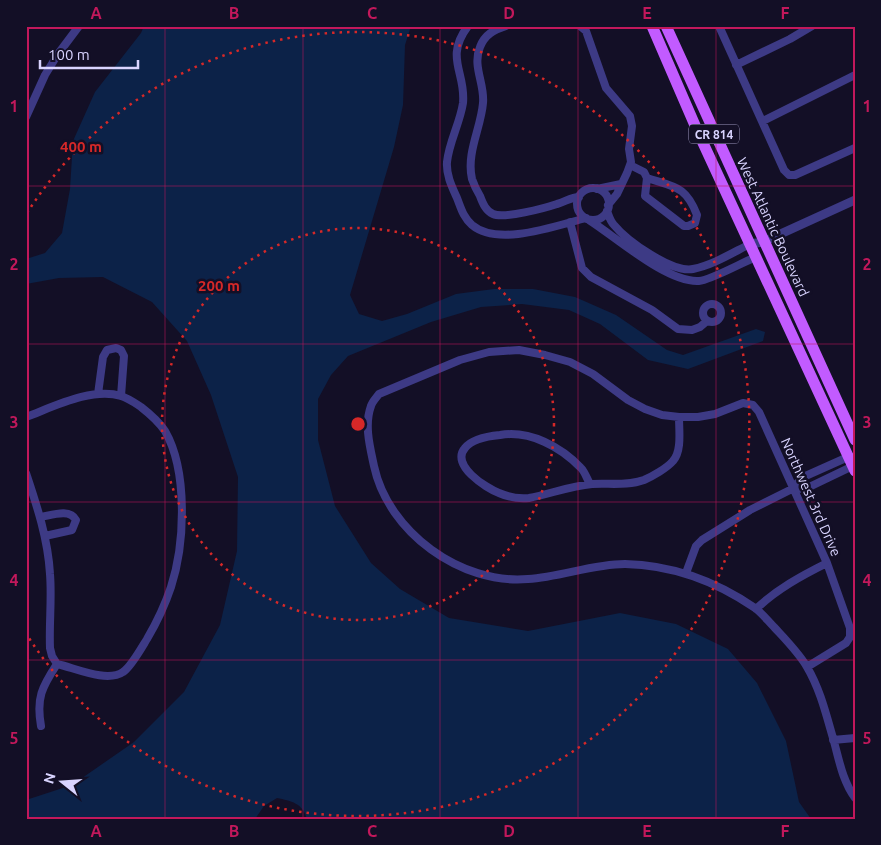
<svg xmlns="http://www.w3.org/2000/svg" width="881" height="845" font-family="Ubuntu,sans-serif">
<rect width="100%" height="100%" fill="#130f26"/>
<!-- water -->
<path fill="#0c2248" d="M144 26H411L405 45 403 105 394 147 350 295 359 314 382 321 407 314 456 294 494 289H533L575 297 616 315 667 350 683 355 756 329 765 332 763 341 688 369 648 360 600 324 569 310 522 304 481 307 431 322 348 356 331 375 318 399V440L335 506 371 563 400 589 449 618 528 631 620 613 676 624 728 649 757 683 786 741 799 802 811 819H307C303 803 291 801 277 798L264 806 255 819H26V800L72 785 134 742 184 692 220 625 237 551 238 477 211 395 187 341 152 302 103 277 59 278 26 284V259L45 253 62 233 70 189 73 141 95 92 141 33Z"/>
<g fill="none" stroke-linecap="round" stroke-linejoin="round">
<!-- minor -->
<path stroke="#3d3a85" stroke-width="8" d="M468 26C444 58 466 72 463 103 460 123 449 142 447 162 446 175 452 187 457 198 461 208 463 217 472 225 498 247 555 226 586 218
M506 26C494 30 485 34 480 47 472 66 485 84 483 103 481 128 466 153 472 179 474 185 477 191 480 196 483 204 486 211 493 214 504 219 545 208 557 204 565 202 571 197 579 197
M580 26 586 31 606 88 630 116 632 126 629 149 631 162 627 173 617 194 608 205
M719 26 784 170 789 175H795L855 148
M736 65 790 39 812 26
M26 117 45 75 58 54 79 26
M763 121 855 75
M630 165 644 172 647 178 645 196 684 226H688L695 223 697 215C686 186 675 187 647 178
M577 204a16 16 0 1 1 32 0a16 16 0 1 1-32 0Z
M597 189 621 184
M607 211C609 216 610 221 614 225 627 241 672 273 693 269 713 265 732 253 750 244
M589 220C616 237 667 283 699 281 711 280 743 262 756 257
M570 222 582 268 591 277 652 310 678 329 692 330 700 327 707 321
M703 313a9 9 0 1 1 18 0a9 9 0 1 1-18 0Z
M98 394 103 357 107 350 116 348 121 350 124 356 121 396
M26 417C53 407 92 387 121 396 128 398 135 403 141 407 150 414 159 422 165 431 188 471 185 544 171 587 165 605 157 622 147 639 142 647 131 667 123 672 107 683 75 668 57 664
M26 473C37 506 48 539 50 574 52 599 49 623 50 648L52 656 57 664C42 687 36 698 41 726
M590 484C587 479 585 472 581 468 561 447 530 430 500 435 489 436 472 439 465 448 450 465 486 488 499 493 508 497 519 499 529 498 550 494 570 486 592 484 609 483 628 486 644 480 653 476 667 468 673 461 682 451 679 431 679 417
M794 488 805 489 855 465
M41 517C52 515 70 508 76 520L72 530 45 536
M686 573 696 546 702 540 750 510 794 488 801 478 848 457H855
M756 609C777 589 801 576 827 563
M807 667 846 643 850 637V628L827 563 759 412 753 405 743 403 715 414 698 417H679L662 415 645 409 628 400 593 374 570 362 545 355 519 350 489 352 460 360 379 394C376 398 372 402 371 406 364 425 370 447 374 466 388 532 461 585 528 579 561 577 592 564 625 564 672 565 717 582 755 608 762 613 768 621 774 627 785 639 799 653 807 667 820 689 826 714 833 738 839 759 842 780 855 798
M833 740 855 738"/>
<!-- tertiary -->
<path stroke="#3d3a85" stroke-width="9" d="M750 244 763 242 855 200"/>
<!-- primary -->
<path stroke="#c25bff" stroke-width="11" d="M652 26 697 130 855 471
M666 26 855 440"/>
</g>
<!-- grid -->
<path fill="none" stroke="#c2185b" stroke-width="1" stroke-opacity="0.55" d="M165 26V819M303 26V819M440 26V819M578 26V819M716 26V819M26 186H855M26 344H855M26 502H855M26 660H855"/>
<!-- distance rings -->
<g fill="none" stroke="#d62828" stroke-width="2.5" stroke-dasharray="2.5 5">
<circle cx="358" cy="424" r="196"/>
<path d="M27 213A392 392 0 1 1 27 635"/>
</g>
<g text-anchor="middle" dominant-baseline="central" stroke-width="5" stroke-linejoin="round" paint-order="stroke">
<!-- shield labels -->
<rect fill="#130f26" stroke="#9e99be" stroke-width="1" x="689" y="124.5" width="50" height="19" rx="4"/>
<g font-size="12" font-weight="bold" fill="#d9d4ff">
<text x="714" y="134">CR 814</text>
</g>
<!-- street labels -->
<g font-size="14" fill="#d9d4ff" stroke="#130f26">
<text transform="translate(773 227) rotate(65)">West Atlantic Boulevard</text>
<text transform="translate(811 497) rotate(66)">Northwest 3rd Drive</text>
</g>
</g>
<circle cx="358" cy="424" r="8" fill="#d62828" stroke="#130f26" stroke-width="2.5"/>
<g font-size="15" text-anchor="middle" font-weight="bold" fill="#d62828" stroke="#130f26" stroke-width="5" stroke-linejoin="round" paint-order="stroke">
<text x="81" y="152">400 m</text>
<text x="219" y="291">200 m</text>
</g>
<!-- border -->
<rect width="881" height="845" fill="none" stroke="#130f26" stroke-width="55"/>
<!-- north arrow -->
<g transform="translate(62 782) rotate(287)" stroke="#130f26" stroke-width="4" paint-order="stroke">
<path d="M0-4L9 19L0 12L-9 19Z" fill="#d9d4ff"/>
<text y="-8" font-size="14" font-weight="bold" text-anchor="middle" fill="#d9d4ff">N</text>
</g>
<!-- scale -->
<path d="M40 60v8h98v-8" fill="none" stroke="#d9d4ff" stroke-width="2.5"/>
<text x="48" y="60" font-size="15" fill="#d9d4ff" stroke="#130f26" stroke-width="4" paint-order="stroke">100 m</text>
<rect x="28" y="28" width="826" height="790" fill="none" stroke="#c2185b" stroke-width="2"/>
<g font-size="16" text-anchor="middle" font-weight="bold" fill="#c2185b">
<text x="96" y="19">A</text>
<text x="234" y="19">B</text>
<text x="372" y="19">C</text>
<text x="509" y="19">D</text>
<text x="647" y="19">E</text>
<text x="785" y="19">F</text>
<text x="14" y="112">1</text>
<text x="867" y="112">1</text>
<text x="14" y="270">2</text>
<text x="867" y="270">2</text>
<text x="14" y="428">3</text>
<text x="867" y="428">3</text>
<text x="14" y="586">4</text>
<text x="867" y="586">4</text>
<text x="14" y="744">5</text>
<text x="867" y="744">5</text>
<text x="96" y="837">A</text>
<text x="234" y="837">B</text>
<text x="372" y="837">C</text>
<text x="509" y="837">D</text>
<text x="647" y="837">E</text>
<text x="785" y="837">F</text>
</g>
</svg>
